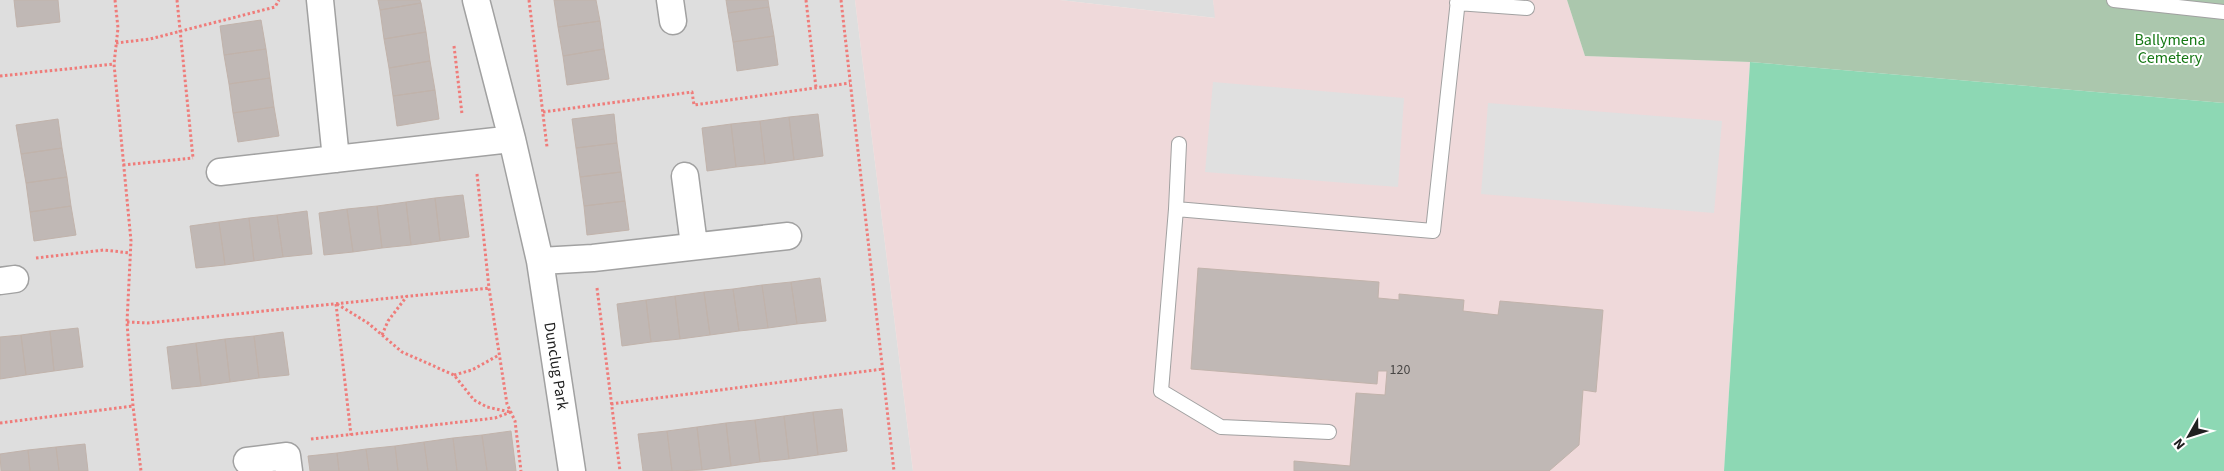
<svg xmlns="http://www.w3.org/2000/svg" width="2224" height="471" font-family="'Source Sans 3',sans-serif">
<rect width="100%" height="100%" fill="#f0ede8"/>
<!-- residential -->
<path fill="#dedede" d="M0 0H855L913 471H0Z
M1060 0H1213L1216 18Z"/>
<!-- commercial -->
<path fill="#efd9da" d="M855 0H1060L1215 18 1213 0H1567L1585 56 1750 62 1724 471H913Z"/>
<!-- cemetery -->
<path fill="#abc7ad" d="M1567 0H2224V103L1750 62 1585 56Z"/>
<!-- pitch -->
<path fill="#8dd8b4" d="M1750 62 2224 103V471H1724Z"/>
<!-- parking -->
<path fill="#e0e0e0" d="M1213 82 1404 98 1398 187 1205 172Z
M1488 103 1722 121 1714 213 1481 194Z"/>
<!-- building -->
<path fill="#c0b8b5" stroke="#c1b3ab" d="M14 0H58L60 22 17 27Z
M378 0H420L421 3 380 10Z
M554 0H596L600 21 558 27Z
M726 0H768L769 7 728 13Z
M421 3 426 32 384 39 380 10Z
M769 7 774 36 733 42 728 13Z
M261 20 266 49 224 55 220 26Z
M600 21 604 49 563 56 558 27Z
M426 32 430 61 389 68 384 39Z
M774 36 778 65 737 71 733 42Z
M266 49 270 78 229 84 224 55Z
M604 49 609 79 567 85 563 56Z
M430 61 435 90 393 96 389 68Z
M270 78 274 107 233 113 229 84Z
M435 90 439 119 397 126 393 96Z
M274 107 279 136 238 142 233 113Z
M614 114 617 143 576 148 572 119Z
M818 114 823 156 794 160 789 117Z
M789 117 794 160 765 164 760 121Z
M58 119 62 148 21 154 16 125Z
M760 121 765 164 736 167 731 124Z
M731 124 736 167 707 171 702 128Z
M617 143 621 172 580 177 576 148Z
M62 148 67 177 26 183 21 154Z
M621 172 625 201 584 206 580 177Z
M67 177 71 206 30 212 26 183Z
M463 195 469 237 440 241 435 198Z
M435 198 440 241 411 245 406 202Z
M625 201 629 230 587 235 584 206Z
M406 202 411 245 382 248 377 206Z
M71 206 76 235 34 241 30 212Z
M377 206 382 248 353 252 347 209Z
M347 209 353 252 324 255 319 213Z
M307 211 312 254 283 257 277 215Z
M277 215 283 257 254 261 249 218Z
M249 218 254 261 225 265 219 222Z
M219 222 225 265 196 268 190 226Z
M1198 268 1379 282 1378 298 1399 300V294L1464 300 1463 311 1498 315 1500 301 1603 310 1596 392 1583 390 1579 445 1549 471H1294V461L1350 466 1356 393 1385 395 1387 371H1378L1377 384 1191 369Z
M820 278 826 321 797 324 791 282Z
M791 282 797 324 768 328 762 285Z
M762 285 768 328 739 331 733 289Z
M733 289 739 331 710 335 704 292Z
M704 292 710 335 680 339 675 296Z
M675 296 680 339 651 342 646 300Z
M646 300 651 342 622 346 617 304Z
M78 328 83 367 54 371 50 331Z
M50 331 54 371 26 375 21 335Z
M283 332 289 375 259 378 254 336Z
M21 335 26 375 0 379V337Z
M254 336 259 378 230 382 225 339Z
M225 339 230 382 201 386 196 343Z
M196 343 201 386 172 389 167 347Z
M842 409 847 451 818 455 813 412Z
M813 412 818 455 789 459 784 416Z
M784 416 789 459 760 462 755 420Z
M755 420 760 462 731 466 726 423Z
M726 423 731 466 702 470 697 427Z
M697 427 702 470 672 471 667 431Z
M511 431 516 471H487L482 435Z
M667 431 672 471H643L638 434Z
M482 435 487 471H457L453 438Z
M453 438 457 471H428L424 442Z
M424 442 428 471H398L395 446Z
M85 444 88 471H59L56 447Z
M395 446 398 471H369L366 449Z
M56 447 59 471H30L28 450Z
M366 449 369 471H339L337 453Z
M28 450 30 471H1L0 454Z
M337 453 339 471H310L308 456Z"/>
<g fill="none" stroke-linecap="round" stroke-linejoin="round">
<defs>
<path id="lane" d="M2114 0 2224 12
M1457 3 1527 8
M1179 144 1176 209 1161 391 1221 427 1329 432
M1176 209 1433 231 1458 0"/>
<path id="street" d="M320 0 336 159
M476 0 512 139 540 261 572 471
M670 0 673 21
M220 172 512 139
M685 176 694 245
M540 261 593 258 788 236
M0 281 15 279
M247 461 287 456 289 471"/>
</defs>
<!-- lane casing -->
<use href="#lane" stroke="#a1a1a1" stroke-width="16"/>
<!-- street casing -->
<use href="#street" stroke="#a1a1a1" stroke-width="29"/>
<!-- path -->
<path stroke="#ef7c7a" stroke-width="3" stroke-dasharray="2.5 2.5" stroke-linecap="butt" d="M115 0 118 28 114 64 131 241 127 322 133 406 141 471
M177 0 193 158
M529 0 547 147
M806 0 816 88
M841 0 894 471
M116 43 150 39 275 7 279 0
M454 46 462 114
M0 76 114 64
M543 112 692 92 694 105 850 83
M123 165 193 158
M477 174 489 288 507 404 515 421 521 471
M36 258 104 250 130 253
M597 288 620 471
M336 304 351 435
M337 304 368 323 402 352 454 375 474 400 487 407 510 412
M127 322 148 323 489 288
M382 335 388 321 407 296
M454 375 472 370 499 355
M611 404 883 369
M0 423 133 406
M311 439 495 418 511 412"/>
<!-- lane -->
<use href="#lane" stroke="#fff" stroke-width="14"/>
<!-- street -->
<use href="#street" stroke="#fff" stroke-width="26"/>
</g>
<g text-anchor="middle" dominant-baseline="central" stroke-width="4" stroke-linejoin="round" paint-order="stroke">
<!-- number labels -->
<g font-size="14" fill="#484645">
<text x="1400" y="370">120</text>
</g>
<!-- park labels -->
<g font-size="16" fill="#167815" stroke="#fff">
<text x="2170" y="40">Ballymena<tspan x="2170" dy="18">Cemetery</tspan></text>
</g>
<!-- street labels -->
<g font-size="16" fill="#202020" stroke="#fff">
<text transform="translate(556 366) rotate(81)">Dunclug Park</text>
</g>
</g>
<!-- north arrow -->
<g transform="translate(2189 436) rotate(231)" stroke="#ffffff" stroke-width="4" paint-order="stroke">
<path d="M0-4L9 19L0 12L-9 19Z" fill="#202020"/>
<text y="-8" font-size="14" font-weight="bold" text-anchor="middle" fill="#202020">N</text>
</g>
</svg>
